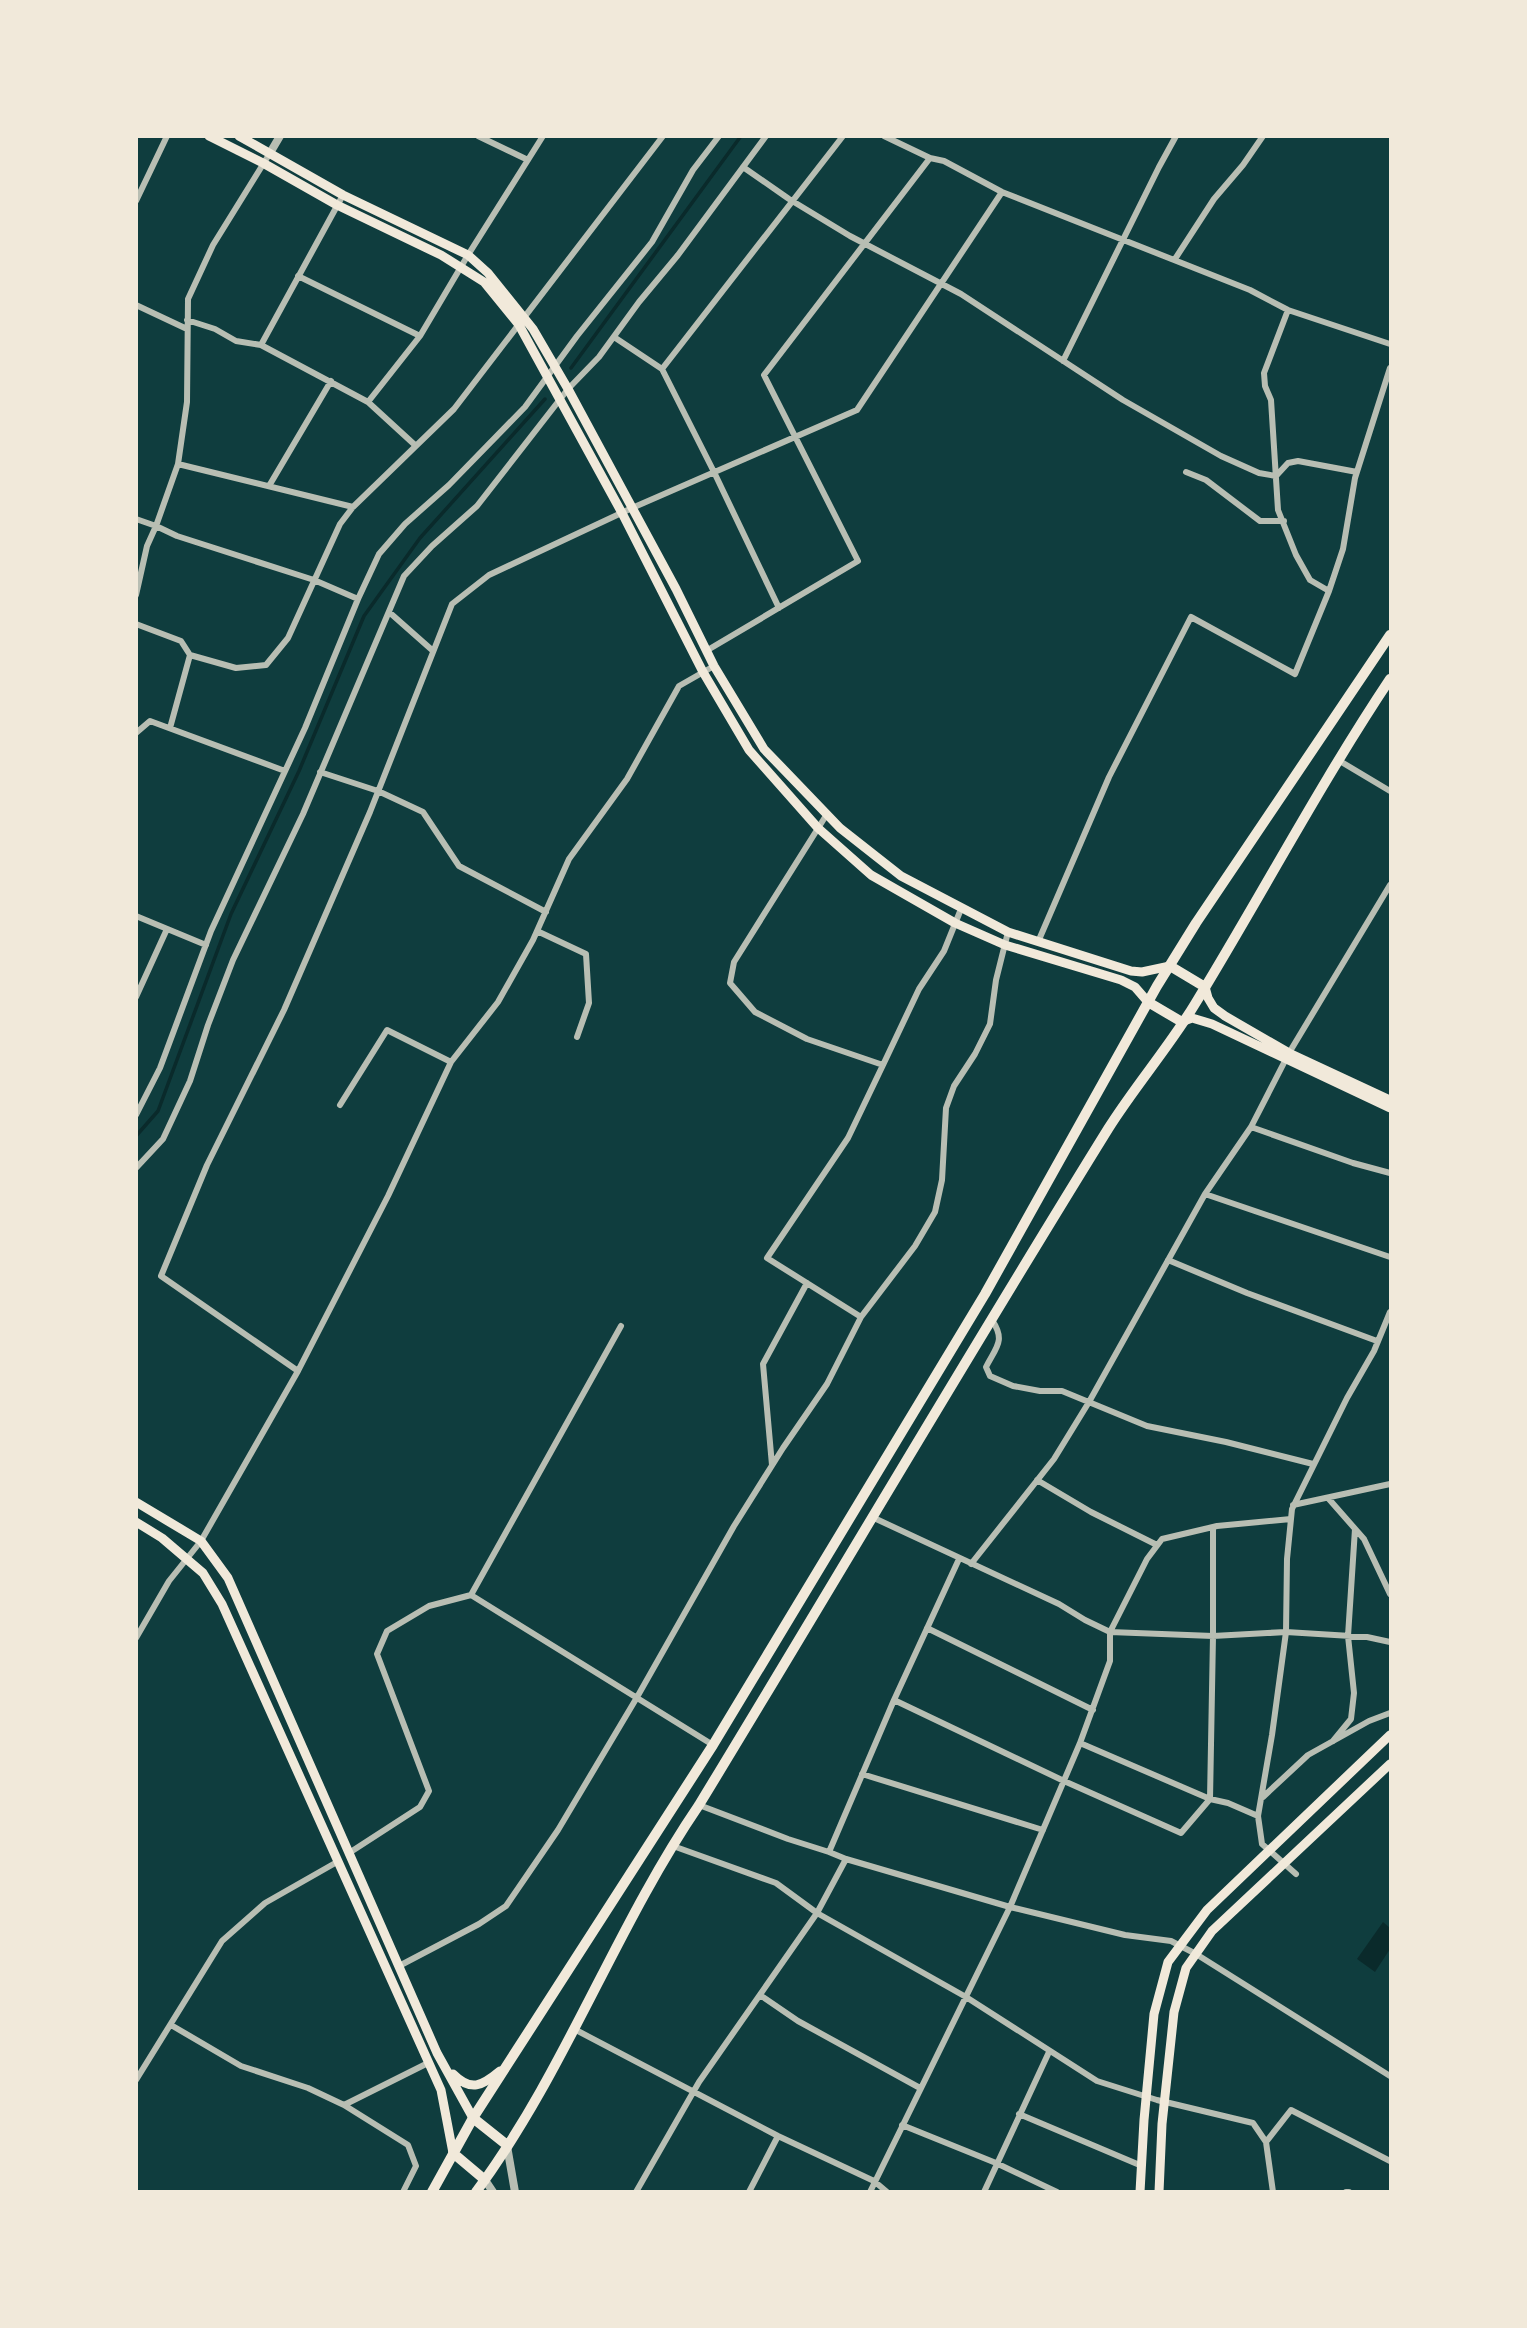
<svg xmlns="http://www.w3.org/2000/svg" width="1527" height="2328" font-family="'Source Sans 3',sans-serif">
<rect width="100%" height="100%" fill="#0f3d3e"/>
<!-- water -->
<path fill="#0a2a2b" d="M1383 1922 1390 1928V1949L1375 1972 1357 1959Z"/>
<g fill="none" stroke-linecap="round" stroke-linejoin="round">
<!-- stream -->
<path stroke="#0a2a2b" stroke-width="3.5" d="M571 368 741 136
M136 1136 158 1111 231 914 299 771 364 616 420 538 545 399"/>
<!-- minor -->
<path stroke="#b8beb3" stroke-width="6" d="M478 136 528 160
M884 136 930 158 944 161 1002 192 1250 290 1288 310 1390 344
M743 167 789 199 850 236 961 294 1123 400 1221 456 1259 473 1276 476 1288 463 1298 461 1357 472
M136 201 167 136
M1175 259 1214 199 1243 165 1263 136
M298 276 420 336
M136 305 187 329
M1288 310 1264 373 1265 386 1271 400 1278 510 1296 555 1310 580 1329 591
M187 320 215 329 236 341 261 345 343 195
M614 337 662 369 714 472 779 608
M261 345 368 402 416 446
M1063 361 1159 167 1176 136
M662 369 843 136
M368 402 420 336 468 255 543 136
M178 464 353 507
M1186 472 1206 480 1260 521H1284
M269 486 331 381
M136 519 156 526 178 464 187 402 188 299 213 245 270 153
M136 595 147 546 156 526 177 536 314 580 358 599
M389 612 432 650
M136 624 181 641 190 655 170 728
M706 651 858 561 764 375 930 158
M190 655 236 668 266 665 288 638 340 524 353 507 454 409 663 136
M136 733 150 721 285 771
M1338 760 1390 791
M320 772 378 791 423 812 459 866 546 912
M827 814 734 962 730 983 755 1012 807 1039 883 1065 919 989 944 951 961 909
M136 916 206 945
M537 931 586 954 589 1003 577 1037
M1038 942 1109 777 1191 617 1295 674 1329 591 1343 549 1355 478 1390 368
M136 997 167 929
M340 1105 387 1030 451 1062
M136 1115 160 1068 211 931 305 728 358 599 379 554 405 524 449 485 525 407 577 336 652 242 693 170 719 136
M1251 1127 1353 1163 1390 1173
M136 1168 163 1139 190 1081 208 1025 233 960 303 814 404 576 432 546 477 506 568 389 599 357 639 302 678 255 766 136
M1205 1194 1390 1257
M1168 1260 1247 1293 1377 1341
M861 1317 767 1258 848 1138 883 1065
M992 1320C1006 1341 996 1347 986 1367L990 1376 1013 1386 1040 1391H1062L1147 1426 1226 1442 1313 1464
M621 1326 471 1595 713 1745
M298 1371 161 1276 207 1165 284 1010 370 812 452 604 489 575 632 508 857 410 1002 192
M772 1465 763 1364 807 1283
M1037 1480 1091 1512 1157 1545
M1328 1498 1364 1539 1390 1594
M1293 1505 1390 1484
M874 1518 1059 1604 1085 1620 1110 1632 1213 1636 1286 1632 1367 1637 1390 1642
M1213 1528V1636L1210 1799 1080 1743 1110 1661V1632L1147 1559 1162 1539 1217 1526 1291 1519
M959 1559 894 1700 829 1852 846 1859 1010 1907 1125 1935 1171 1941 1196 1954 1390 2076
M971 1564 1054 1459 1089 1402 1205 1194 1251 1127 1289 1053 1390 885
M927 1628 1093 1710
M136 1638 169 1581 201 1541 298 1371 388 1196 451 1062 498 1002 533 940 569 859 627 779 679 686 714 666
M894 1700 1064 1781 1181 1833 1210 1799 1228 1803 1258 1816
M1333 1741 1351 1719 1354 1693 1348 1636 1355 1529
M862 1774 1043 1830
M1263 1797 1308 1755 1369 1721 1390 1713
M699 1805 788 1839 829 1852
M673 1846 776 1883 817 1913 846 1859
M349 1853 420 1807 429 1791 377 1654 387 1631 429 1606 471 1595
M1296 1874 1262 1844 1258 1816 1272 1735 1286 1632 1287 1559 1292 1509 1347 1398 1374 1351 1390 1312
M399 1966 479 1924 506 1906 558 1830 636 1699 734 1526 783 1448 827 1384 861 1317 915 1246 935 1212 942 1180 946 1108 954 1086 975 1054 990 1024 996 980 1008 932
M760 1995 798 2021 920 2088
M171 2025 241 2066 308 2088 344 2105 408 2145 416 2166 403 2192
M574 2029 778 2136 874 2181 887 2192
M136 2080 222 1941 265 1903 337 1862
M344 2105 428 2063
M1019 2114 1142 2166
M902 2125 996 2163 1057 2192
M1266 2142 1291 2110 1390 2161
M636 2192 699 2082 817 1913 966 1997 1097 2081 1157 2100 1253 2123 1266 2142 1273 2192
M749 2192 778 2136
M870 2192 1010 1907 1080 1743
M984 2192 1049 2052
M1346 2192H1349"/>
<!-- tertiary -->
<path stroke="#b8beb3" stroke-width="8" d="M270 153 280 136
M507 2146 515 2192
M485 2180 493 2192"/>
<!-- secondary -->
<path stroke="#f1e9da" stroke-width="9" d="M209 136 263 163 337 205 441 255 484 282 519 325 622 513 703 672 749 750 818 828 871 875 955 923 1005 945 1121 980 1135 987 1148 1002
M239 136 343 195 468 255 488 273 533 329 568 389 676 589 714 666 764 749 840 828 901 876 1008 932 1131 971 1142 972 1170 966
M1205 987 1208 998 1214 1008 1225 1016 1289 1053 1390 1100
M1184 1021 1192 1018 1212 1024 1390 1108
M136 1502 201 1541 228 1578 437 2053 473 2118
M136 1522 162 1538 203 1573 222 1604 441 2090 453 2153
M453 2074C471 2092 482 2086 500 2071
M1140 2192 1144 2120 1154 2014 1168 1962 1207 1910 1390 1735
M1159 2192 1162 2124 1174 2012 1186 1968 1212 1931 1390 1764"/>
<!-- trunk -->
<path stroke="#f1e9da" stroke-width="10" d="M1170 966 1205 987
M1148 1002 1182 1022
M473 2118 507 2145
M453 2153 485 2180
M432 2192 473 2118 713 1745 985 1294 1157 986 1196 923 1390 635
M476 2192C565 2072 615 1928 699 1805 836 1580 969 1353 1108 1129 1135 1086 1169 1047 1195 1004 1261 896 1320 784 1390 679"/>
</g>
<!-- border -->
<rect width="1527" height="2328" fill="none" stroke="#f1e9da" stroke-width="276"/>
</svg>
